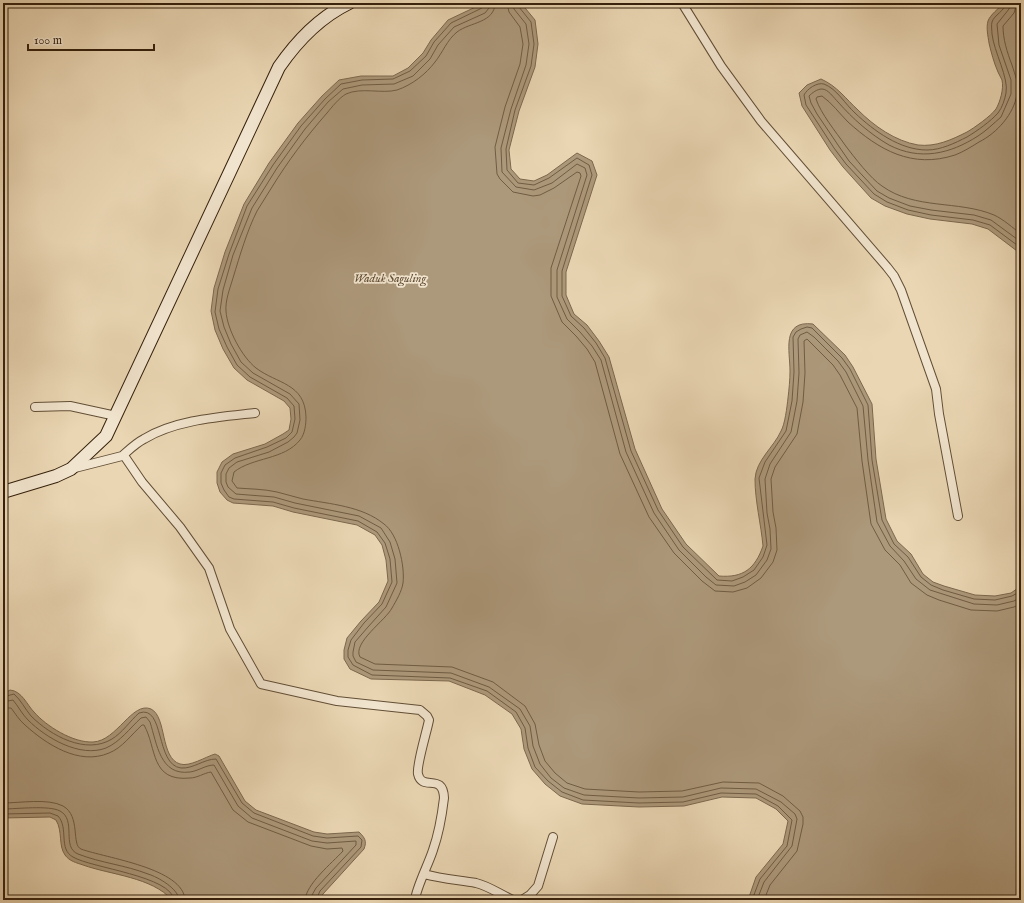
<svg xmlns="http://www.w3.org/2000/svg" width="1024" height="903" font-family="'IM FELL English',serif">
<rect width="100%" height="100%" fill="#ead6b3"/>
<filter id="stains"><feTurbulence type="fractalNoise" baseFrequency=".005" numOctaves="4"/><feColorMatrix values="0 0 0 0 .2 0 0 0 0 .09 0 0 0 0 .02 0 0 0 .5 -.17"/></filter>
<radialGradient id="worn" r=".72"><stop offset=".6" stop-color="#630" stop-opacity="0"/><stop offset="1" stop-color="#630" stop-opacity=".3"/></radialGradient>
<!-- water -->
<path fill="#ac987a" stroke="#7c684e" d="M484 3H521L535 20 538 44 535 67 519 111 509 150 511 169 520 179 534 181 547 175 577 153 592 161 597 175 566 272V295L574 314 587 325 599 341 609 357 635 449 662 509 686 544 719 576C743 578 755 569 763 546 761 524 755 501 755 479 756 460 774 447 781 431 785 424 787 407 788 398 789 389 790 380 790 371 790 351 781 320 813 324L845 355 853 367 872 404 876 459 886 519 897 541 911 554 923 574 933 582 944 586 975 595 995 596 1011 593 1021 586V900H748L756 877 783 844 788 821 776 809 756 798 722 797 684 806 639 807 582 804 560 796 545 784 532 769 524 749 521 729 512 714 485 695 449 681 371 679 350 669 344 659V650L347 638 361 621 379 602 388 581 386 560 382 545 375 535 357 525 293 512 273 506 233 503 227 500 220 492 217 483V472L222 462 233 454 265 444 283 434 289 430 291 419 290 408 284 401 247 380 234 368 223 349 215 330 211 311 214 288 225 252 244 204 269 163 298 123 322 96 339 80 361 76H393L408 68 423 53 431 40 448 20Z
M1004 3H1021V254L988 229 972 224 930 219 907 214 885 206 871 198 843 167 830 150 802 106 799 93 807 85 821 79C837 86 846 99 858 110 874 126 895 141 918 145 936 147 951 140 967 132 974 128 991 116 996 109 1000 102 1004 89 1002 80 1001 77 999 75 998 72 994 63 991 52 989 43 988 36 986 28 988 21 990 15 999 8 1004 3Z
M10 690C22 691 27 705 34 712 46 726 73 743 93 742 117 741 132 701 151 709 167 717 160 758 180 764 190 767 205 757 215 754L219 756 245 801 256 810 314 832 327 834 359 832C365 838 367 841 364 849L323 894 319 900H172C152 877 111 875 83 865 77 863 69 861 65 855 58 845 63 832 56 820L50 817 3 818V694Z"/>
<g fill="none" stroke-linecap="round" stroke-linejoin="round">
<!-- shore -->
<path stroke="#705c43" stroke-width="1" d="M484 3 482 8 451 23 434 42 426 56 410 71 393 79 362 80 341 84 325 99 301 126 273 165 247 206 229 254 218 289 215 312 219 329 227 347 237 365 250 377 287 398 294 406 295 419 292 432 286 438 267 447 235 458 225 465 221 473V483L224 490 229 497 234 499 273 502 294 508 358 521 377 532 385 543 390 559 392 582 382 604 364 623 351 640 348 650V657L353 665 372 675 450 678 487 691 516 712 525 728 528 748 535 767 548 781 562 792 583 800 639 803 683 802 721 793 756 794 778 806 792 820 787 846 760 879 752 900
M489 3V8L485 13 454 27 438 45 430 59 413 76 394 84 362 85 343 89 328 102 305 129 277 168 252 208 233 255 223 290 220 311 224 327 231 344 241 362 253 373 290 394 299 404 300 420 297 433 294 437 288 442 269 452 237 462 229 468 226 474V482L228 487 236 494 274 497 295 503 359 516 381 528 390 542 395 559 397 583 386 607 368 627 355 642 353 652V656L356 662 373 670 451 673 489 687 520 709 530 726 533 746 540 764 551 778 564 788 584 795 639 798 683 797 721 788 756 789 781 802 795 814 797 819 792 846 764 882 757 900
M495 3C495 23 470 22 457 32 447 40 443 52 435 62 426 74 412 85 397 90 382 94 361 87 346 94 339 98 332 107 327 113 306 137 288 161 272 187 267 195 262 203 257 211 247 231 240 255 233 278 230 288 225 301 226 311 227 329 242 357 256 368 277 384 305 383 306 417 306 424 305 434 300 440 284 460 253 457 234 472L232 481 237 488C250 489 264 489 277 492 286 494 294 497 303 499 330 504 362 506 384 524 398 534 405 566 403 583 402 591 396 601 392 608 386 620 352 643 360 657L375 664 452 667 493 682 525 706 535 724 539 745 545 761 555 773 567 783 585 789 639 792 682 791 723 782 759 783 783 796 800 811 803 817V824L797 851 770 885 764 900
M507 3 509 12 520 27 523 44 520 64 505 107 495 147 497 174 500 179 513 192 533 196 540 195 554 188 577 172 580 173 581 176 551 268V296L562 322 576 336 587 349 595 362 620 454 649 517 674 553 702 581 715 591 733 592 747 588 761 578 773 562 777 550 776 528 773 512 771 479 775 467 797 434 803 402 805 373 804 341 807 339 833 365 840 375 857 408 862 461 871 524 885 550 900 565 911 583 927 595 939 600 971 610 997 611 1014 607 1021 604
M513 3 514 9 526 24 529 44 526 65 511 109 501 148 502 172 516 187 534 190 552 183 577 164 585 168 587 175 557 270V297L567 319 580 332 592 346 601 360 626 452 654 513 679 550 706 577 716 585 734 586 745 582 756 575 767 560 771 549 770 529 767 513 765 479 770 464 791 432 797 401 799 373 798 339 800 335 807 332 814 337 838 361 846 372 863 406 868 460 877 522 890 546 904 561 916 579 930 590 974 604 997 605 1014 601 1021 597
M518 3 519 7 531 22 534 44 531 66 515 110 506 149 507 170 518 183 534 185 549 178 577 158 589 165 592 175 562 271V296L571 316 584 328 596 343 605 358 631 451 658 510 683 547 717 580 732 581 743 577 754 570 763 557 767 545 759 478 765 462 786 431 792 401 794 372 793 337 796 332 801 329 807 327 812 328 842 358 850 369 868 405 872 460 882 520 894 544 908 557 921 577 931 585 943 590 974 599 995 600 1012 596 1021 591
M1006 3C1005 11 994 15 992 22 991 25 992 31 992 34 994 52 1009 78 1006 93 1005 99 1002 108 998 113 991 121 977 131 967 137 955 143 941 150 927 150 900 150 874 131 855 113 845 104 837 89 824 84 817 82 807 89 804 95L806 105 834 148 846 164 874 194 887 202 908 210 931 215 973 220 990 225 1021 248
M1011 3 1009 9 997 24 999 45 1011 80V94L1001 117C994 123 986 131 978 136 950 154 920 161 889 145 870 134 853 119 838 102 834 98 828 89 822 89 817 89 812 93 809 96L811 103 817 114 838 145 849 161 877 191 889 198 910 206 931 210 974 215 991 220 1021 242
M1017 3 1014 13 1003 26C1003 39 1007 52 1012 65 1015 75 1019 83 1017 94 1014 114 997 133 979 142 971 147 963 152 955 155 912 169 879 150 848 122 839 113 832 103 822 96L817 97 816 99C821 114 836 132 845 145 854 157 871 179 882 186 915 210 958 200 994 215 1003 219 1013 228 1021 234
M3 697 14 694C21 700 25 709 31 716 51 736 86 755 112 739 122 733 130 721 139 713 165 704 155 765 181 768 193 769 204 759 216 759L242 803 254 813 313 836 327 838 358 836 362 840 361 847 320 891 316 900
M3 702 13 700C18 706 22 714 28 720 46 738 80 758 106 748 120 742 130 728 141 718L146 717 150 722C157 744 160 776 190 772 198 771 206 765 214 765L238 806 252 818 312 841 327 843 356 841V845L316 888 312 895 311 900
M3 708H11C15 713 19 720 25 725 46 744 79 766 109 753 122 748 131 735 142 725H144C157 748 150 782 190 778 197 778 204 773 211 772L233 810 248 822 311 846 327 849 342 848 343 851C332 863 306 884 305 900
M3 803C20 803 48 798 63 806 81 816 71 845 81 849 105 858 184 868 185 900
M3 809C17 809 49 805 60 811 77 820 61 847 78 854 101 863 125 865 148 874 158 877 179 889 179 900
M3 814 50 813 58 816C69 828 58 849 73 857 91 868 172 876 174 900"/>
<defs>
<path id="street" d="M682 3 721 66 761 121 887 267 894 276 901 290 936 389 939 414 958 516
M35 407 70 406 116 416
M122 456C129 450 136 443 144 439 175 420 219 417 255 413
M71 469 122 456 125 457 142 482 180 527 209 568 230 629 261 684 337 701 420 710 427 716 429 720C427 731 416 766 418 774 422 792 443 772 444 798 442 815 439 833 433 850 429 863 416 888 415 900
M424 874C442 879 459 880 476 883 489 886 501 895 513 900
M522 900 530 895 538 886 553 837"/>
<path id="secondary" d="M3 492 56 476 71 469 106 436 279 67C297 41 320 17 349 3"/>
</defs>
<!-- street casing -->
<use href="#street" stroke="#624e36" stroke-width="10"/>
<!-- secondary casing -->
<use href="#secondary" stroke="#35200c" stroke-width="14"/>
<!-- street -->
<use href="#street" stroke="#f1e4ce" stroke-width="8"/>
<!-- secondary -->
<use href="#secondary" stroke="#f1e4ce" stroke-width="12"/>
</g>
<g text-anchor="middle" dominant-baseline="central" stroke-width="3.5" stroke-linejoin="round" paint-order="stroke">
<!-- water labels -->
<g font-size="12" font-style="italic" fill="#5f4a32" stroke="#f1e4ce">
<text x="390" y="278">Waduk Saguling</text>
</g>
</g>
<!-- margin -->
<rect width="1024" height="903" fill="none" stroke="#ead6b3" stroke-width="16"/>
<rect x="4" y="4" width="1016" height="895" fill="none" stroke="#35200c" stroke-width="2"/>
<rect x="8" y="8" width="1008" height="887" fill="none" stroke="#35200c"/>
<!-- scale -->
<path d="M28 44v6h126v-6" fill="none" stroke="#35200c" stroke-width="2"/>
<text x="34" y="44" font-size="12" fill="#35200c" stroke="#f1e4ce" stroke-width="3" paint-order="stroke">100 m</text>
<rect width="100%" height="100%" filter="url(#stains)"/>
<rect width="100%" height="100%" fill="url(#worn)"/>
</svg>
